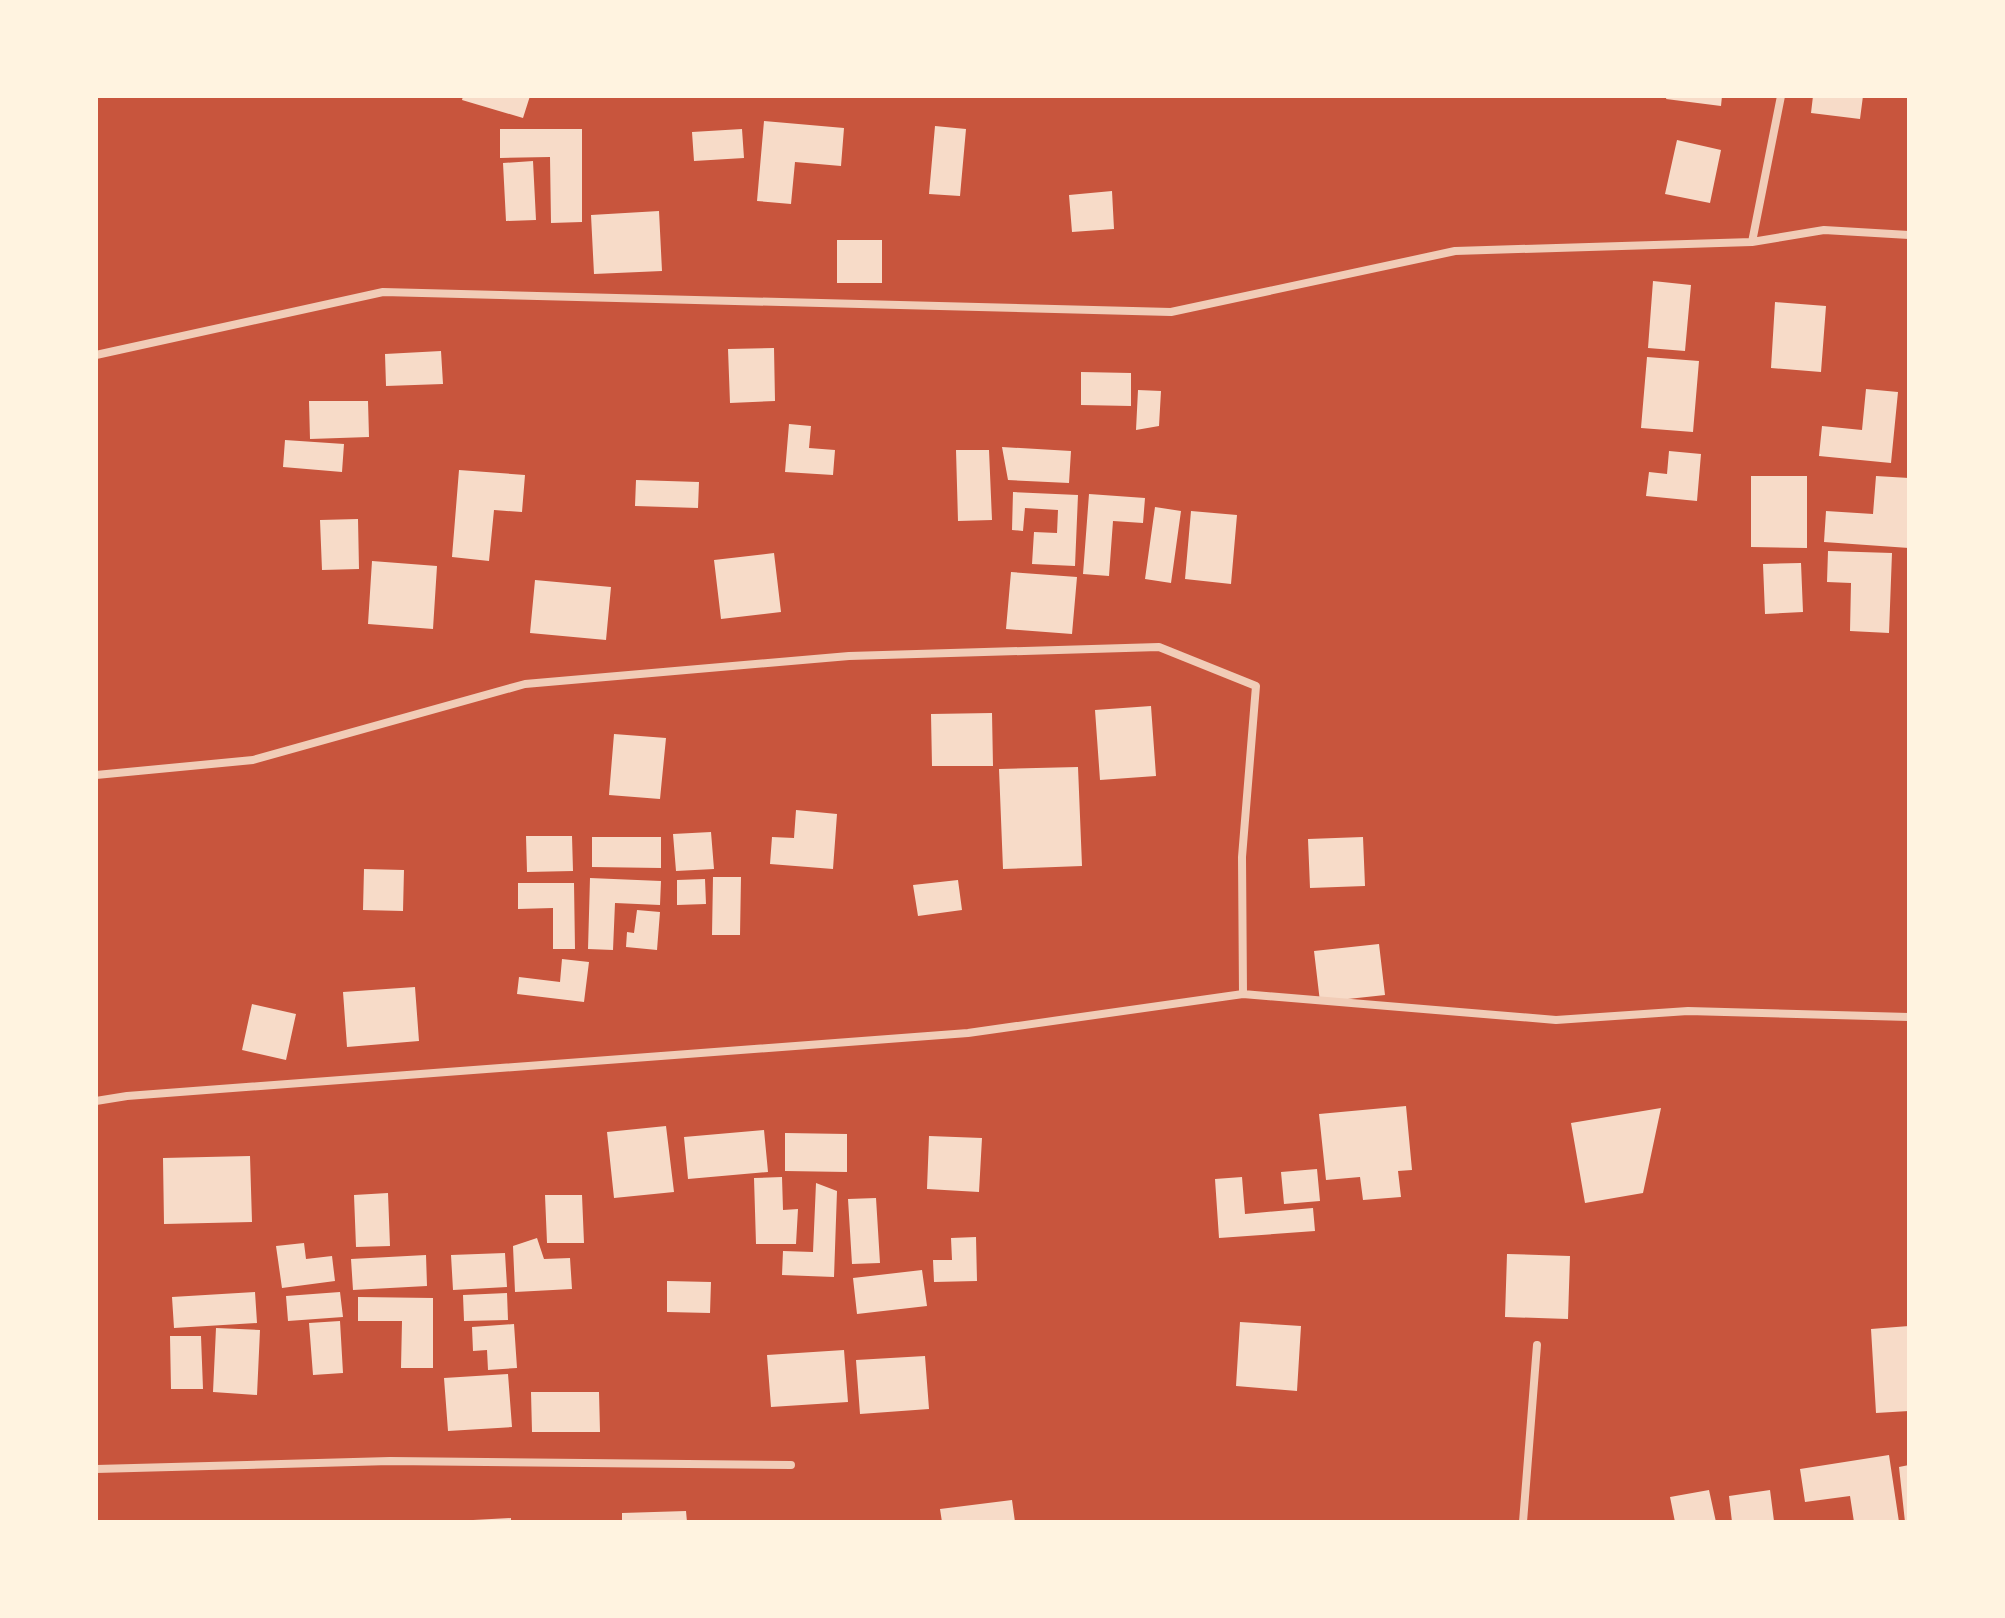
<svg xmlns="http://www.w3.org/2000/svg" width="2005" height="1618" font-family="'Times New Roman',serif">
<rect width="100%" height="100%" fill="#c8553d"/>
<!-- building -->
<path fill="#f7dbc8" d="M463 96H530L523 118 462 100Z
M1667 96H1722L1721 106 1666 99Z
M1813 96H1863L1860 119 1811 113Z
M764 121 844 128 841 166 795 162 791 204 757 201Z
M935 126 966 129 960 196 929 194Z
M500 129H582V222L551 223 550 157 500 158Z
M742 129 744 158 694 161 692 132Z
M1677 140 1721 150 1710 203 1665 194Z
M533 161 536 220 506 221 503 163Z
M1112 191 1114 229 1072 232 1069 195Z
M659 211 662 271 594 274 591 215Z
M837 240H882V283H837Z
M1653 281 1691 285 1685 351 1648 348Z
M1775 302 1826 306 1821 372 1771 368Z
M774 348 775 401 730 403 728 349Z
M441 351 443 384 386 386 385 354Z
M1647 357 1699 361 1693 432 1641 428Z
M1081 372 1131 373V406L1081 405Z
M1866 389 1898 392 1891 463 1819 456 1822 426 1862 430Z
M1138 390 1161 391 1159 426 1136 430Z
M309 401H368L369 437 310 439Z
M789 424 811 426 809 448 835 450 833 475 785 472Z
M285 440 344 444 342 472 283 467Z
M1002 447 1071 451 1069 483 1008 480Z
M956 450H989L992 520 958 521Z
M1669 451 1701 454 1697 501 1646 496 1649 472 1667 474Z
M459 470 525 475 522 512 494 510 489 561 452 557Z
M1751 476H1807V548L1751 547Z
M1876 476 1909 478V548L1824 542 1826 511 1873 514Z
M636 480 699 482 698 508 635 506Z
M1013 492 1078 495 1075 566 1032 564 1034 532 1057 533 1058 510 1025 508 1023 531 1012 530Z
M1089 494 1145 498 1143 523 1113 521 1109 576 1083 574Z
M1155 507 1181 511 1171 583 1145 579Z
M1191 511 1237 515 1231 584 1185 579Z
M358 519 359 569 322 570 320 520Z
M1828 551 1892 553 1889 633 1850 631 1851 583 1827 582Z
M774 553 781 612 721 619 714 560Z
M372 561 437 566 433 629 368 624Z
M1801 563 1803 612 1765 614 1763 564Z
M1011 572 1077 577 1072 634 1006 629Z
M535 580 611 587 606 640 530 633Z
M1151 706 1156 776 1100 780 1095 710Z
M992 713 993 766H932L931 714Z
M614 734 666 738 660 799 609 795Z
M1078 767 1082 866 1003 869 999 769Z
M796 810 837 814 833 869 770 864 772 837 794 838Z
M711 832 714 869 676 871 673 834Z
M526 836H572L573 871 527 872Z
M592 837H661V868L592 867Z
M1363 837 1365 886 1310 888 1308 839Z
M364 869 404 870 403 911 363 910Z
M713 877H741L740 935H712Z
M590 878 661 881 660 905 615 903 613 950 588 949Z
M705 879 706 904 677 905V880Z
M958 880 962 910 918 916 913 885Z
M518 883H574L575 949H553V908L518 909Z
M637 910 660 912 657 950 626 947 627 932 634 933Z
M1379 944 1385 995 1320 1002 1314 951Z
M562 959 589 962 584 1002 517 994 519 977 560 982Z
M415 987 419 1041 347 1047 343 992Z
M252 1004 296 1014 286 1060 242 1050Z
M1406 1106 1412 1170 1398 1171 1401 1197 1363 1200 1360 1177 1326 1180 1319 1114Z
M1661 1108 1643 1193 1585 1203 1571 1123Z
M666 1126 674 1192 614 1198 607 1132Z
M764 1130 768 1172 688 1179 684 1137Z
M785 1133 847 1134V1172L785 1171Z
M929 1136 982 1138 979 1192 927 1189Z
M250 1156 252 1222 164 1224 163 1158Z
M1317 1169 1320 1201 1284 1204 1281 1172Z
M782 1177 783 1210 798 1209 796 1244H756L754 1178Z
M1242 1177 1245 1214 1313 1208 1315 1231 1219 1238 1215 1179Z
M816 1183 837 1191 834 1277 782 1275 783 1251 813 1252Z
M388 1193 390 1246 356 1247 354 1195Z
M545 1195H582L584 1243H547Z
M876 1198 880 1263 852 1264 848 1199Z
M976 1237 977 1281 934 1282 933 1260H952L951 1238Z
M537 1238 544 1259 570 1258 572 1289 515 1292 513 1246Z
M304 1243 306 1259 332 1256 335 1281 282 1288 276 1246Z
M505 1253 507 1287 453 1290 451 1255Z
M1507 1254 1570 1256 1568 1319 1505 1317Z
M426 1255 427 1286 353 1290 351 1259Z
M922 1270 927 1306 857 1314 853 1278Z
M667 1281 711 1282 710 1313 667 1312Z
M255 1292 257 1323 174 1328 172 1297Z
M340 1292 343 1317 288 1321 286 1296Z
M507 1293 508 1320 464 1321 463 1295Z
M358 1297 433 1298V1368H401L402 1321H358Z
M340 1321 343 1373 313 1375 309 1323Z
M1240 1322 1301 1326 1297 1391 1236 1386Z
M514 1324 517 1368 488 1370 487 1350 473 1351 472 1327Z
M1909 1326V1411L1876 1413 1871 1329Z
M216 1328 260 1330 257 1395 213 1392Z
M170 1336H201L203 1389H171Z
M844 1350 848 1402 771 1407 767 1355Z
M925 1356 929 1409 860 1414 856 1360Z
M508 1374 512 1427 448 1431 444 1378Z
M531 1392H599L600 1432H532Z
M1889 1455 1899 1522H1854L1850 1496 1805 1502 1800 1469Z
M1909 1465V1522H1905L1899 1467Z
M1709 1490 1716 1522H1675L1670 1497Z
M1770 1490 1774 1521 1732 1522 1729 1496Z
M1012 1500 1015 1522H942L940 1509Z
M686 1511 687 1522H622V1513Z
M511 1518V1522H473V1520Z"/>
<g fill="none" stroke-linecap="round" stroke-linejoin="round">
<!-- minor -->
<path stroke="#f1ccb7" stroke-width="8" d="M1752 242 1781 96
M96 355 383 292 1171 312 1455 251 1752 242 1824 230 1909 235
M96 775 253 760 525 684 849 656 1159 647 1256 686 1242 857 1243 994
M96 1101 127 1096 968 1033 1243 994 1556 1020 1688 1011 1909 1017
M96 1469 390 1461 791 1465
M1523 1522 1537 1345"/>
</g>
<!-- border -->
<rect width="2005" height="1618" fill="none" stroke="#fff3e0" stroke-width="196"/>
</svg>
